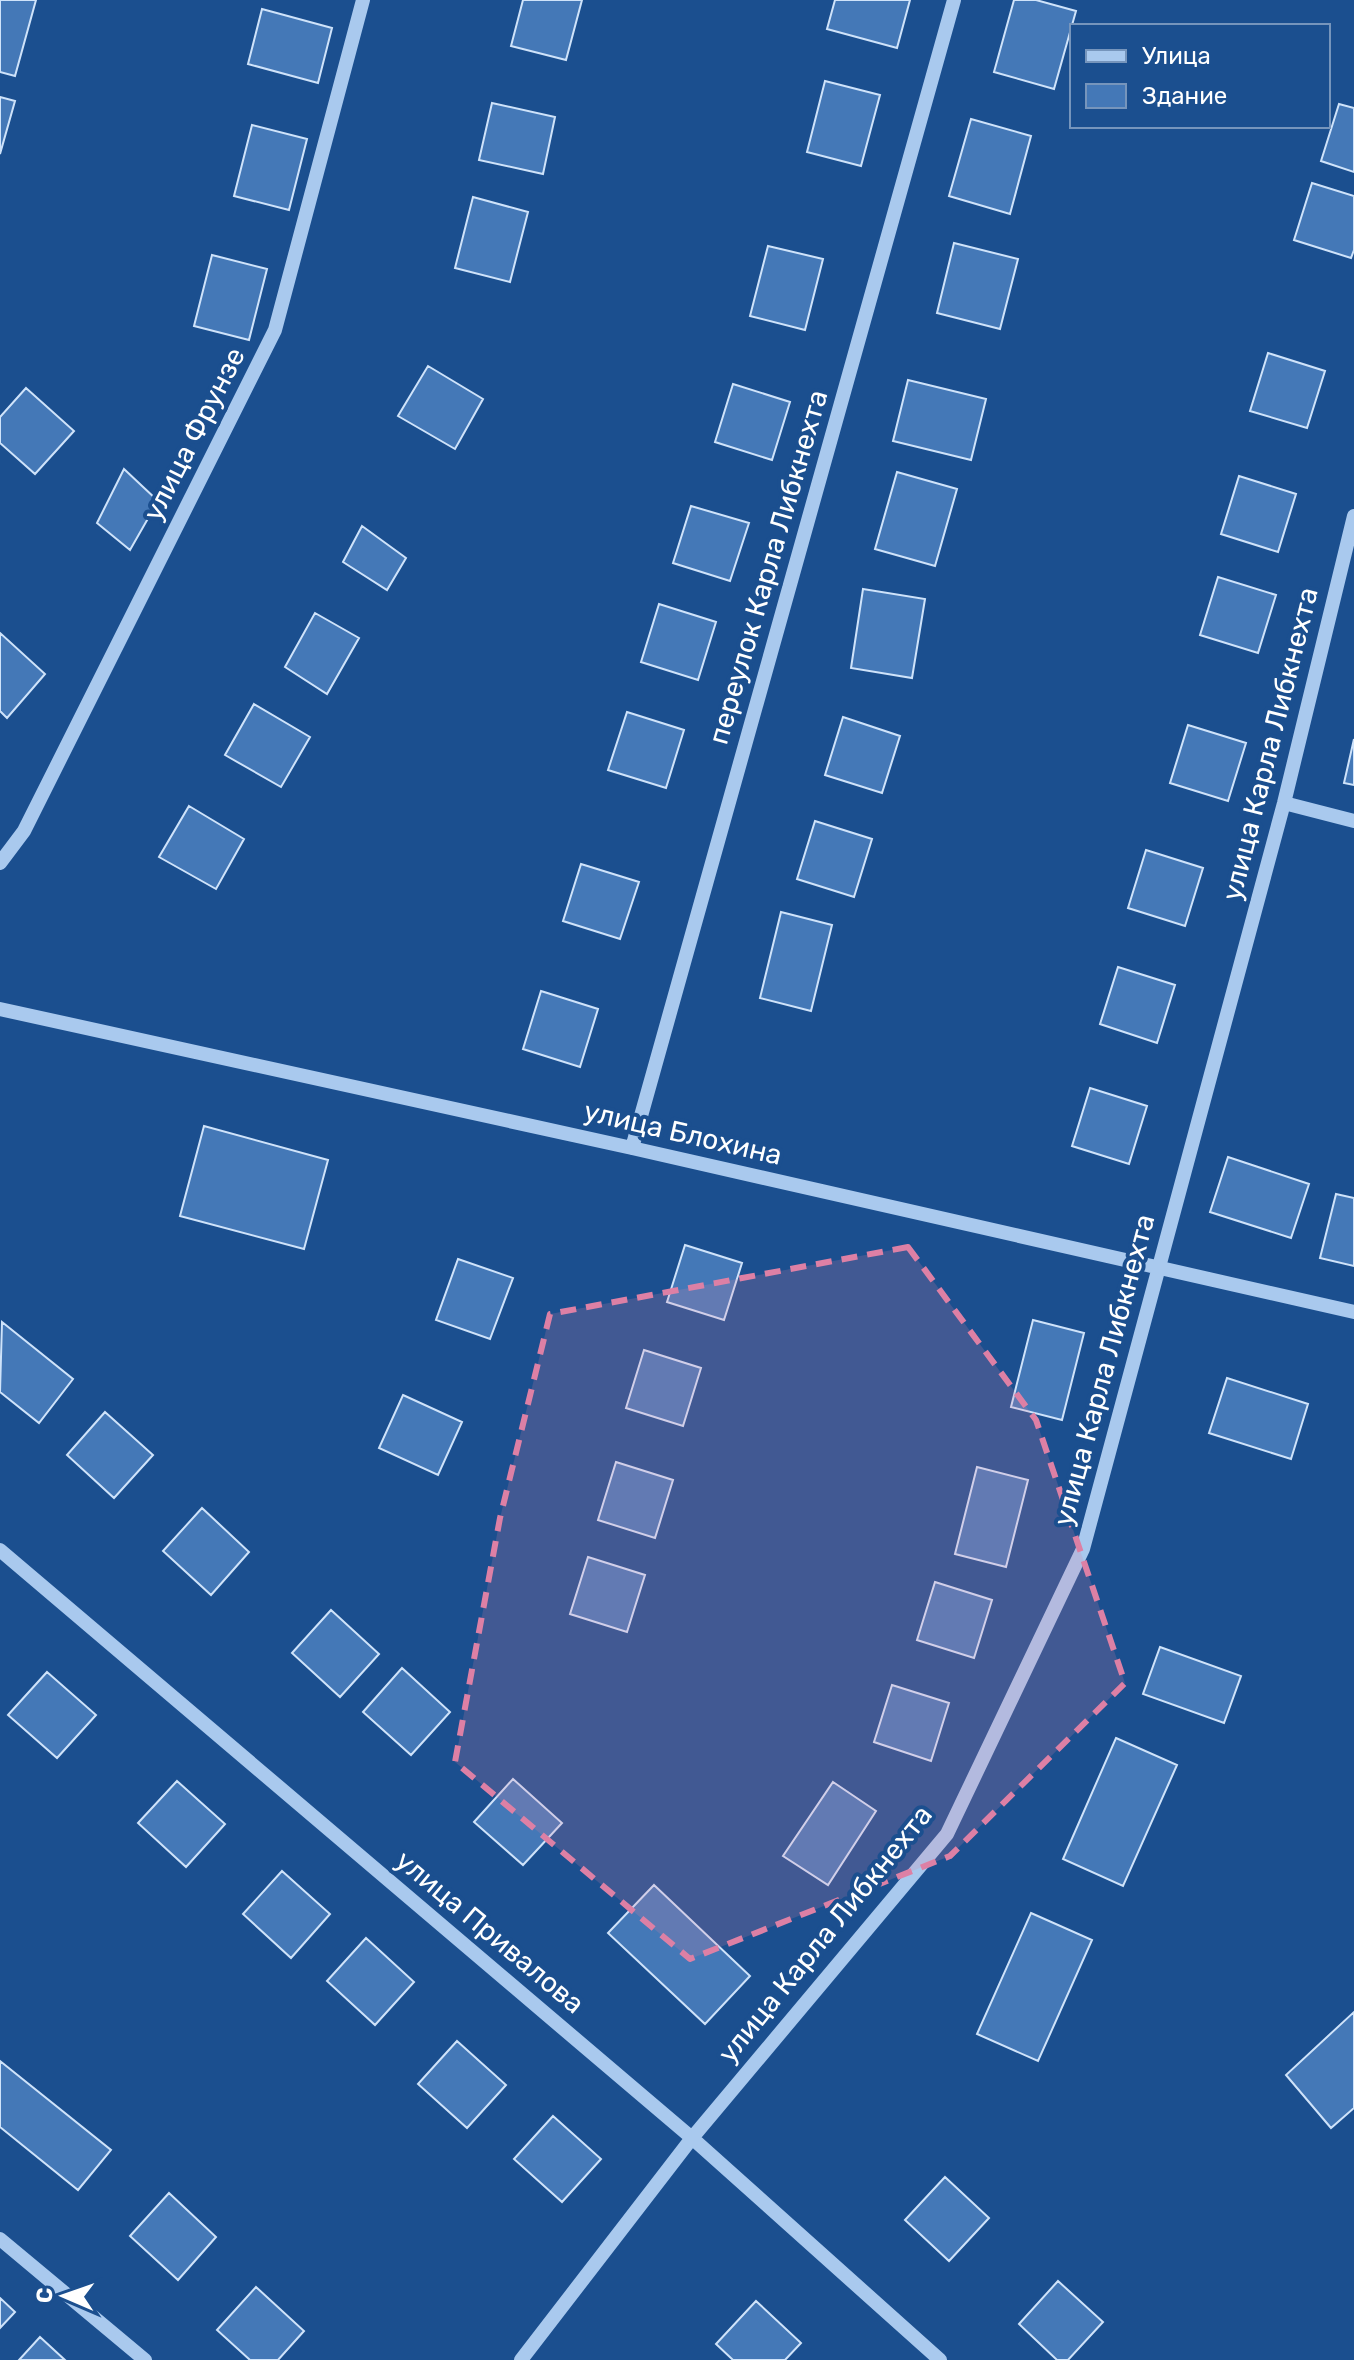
<svg xmlns="http://www.w3.org/2000/svg" width="1354" height="2360" font-family="Rubik,sans-serif">
<rect width="100%" height="100%" fill="#1b4f8f"/>
<!-- building -->
<path fill="#4478b7" stroke="#cfe3fa" stroke-width="2" d="M0 0H36L15 76 0 72Z
M523 0H582L566 60 511 46Z
M835 0H910L897 48 827 29Z
M1014 0H1036L1076 11 1054 89 994 72Z
M262 9 332 28 318 83 248 64Z
M825 81 880 95 861 166 807 152Z
M0 97 15 101 0 154Z
M492 103 555 117 543 174 479 160Z
M1339 104 1354 108V172L1321 161Z
M971 119 1031 136 1010 214 949 196Z
M252 125 307 139 289 210 234 196Z
M1312 183 1354 196V250L1351 258 1294 240Z
M473 197 528 212 510 282 455 268Z
M954 243 1018 259 1000 329 937 313Z
M768 246 823 259 805 330 750 316Z
M212 255 267 269 249 340 194 326Z
M1268 353 1325 371 1307 428 1250 411Z
M428 366 483 399 455 449 398 416Z
M908 380 986 399 971 460 893 441Z
M733 384 790 402 772 460 715 442Z
M26 388 74 431 35 474 0 443V417Z
M124 469 158 501 130 550 97 523Z
M897 472 957 489 935 566 875 549Z
M1239 476 1296 494 1278 552 1221 534Z
M691 506 749 523 730 581 673 563Z
M362 526 406 558 387 590 343 562Z
M1218 577 1276 595 1258 653 1200 635Z
M863 589 925 599 912 678 851 668Z
M659 604 716 622 698 680 641 662Z
M315 613 359 638 327 694 285 667Z
M0 633 45 674 7 718 0 711Z
M254 704 310 737 281 787 225 755Z
M627 712 684 730 666 788 608 770Z
M843 717 900 736 882 793 825 775Z
M1188 725 1246 743 1228 801 1170 783Z
M1354 739V785L1344 783Z
M189 806 244 839 216 889 159 857Z
M815 821 872 839 854 897 797 879Z
M1146 850 1203 868 1185 926 1128 908Z
M581 864 639 882 620 939 563 921Z
M781 912 832 925 811 1011 760 998Z
M1118 967 1175 985 1157 1043 1100 1024Z
M541 991 598 1009 580 1067 523 1049Z
M1090 1088 1147 1106 1129 1164 1072 1146Z
M204 1126 328 1160 304 1249 180 1216Z
M1228 1157 1309 1184 1291 1238 1210 1212Z
M1336 1194 1354 1198V1266L1320 1258Z
M685 1245 742 1263 724 1320 667 1302Z
M458 1259 513 1278 490 1339 436 1320Z
M1033 1320 1084 1333 1062 1420 1011 1407Z
M2 1322 73 1379 39 1423 0 1392Z
M644 1350 701 1368 683 1426 626 1408Z
M1227 1378 1308 1404 1291 1459 1209 1433Z
M403 1395 462 1422 438 1475 379 1448Z
M105 1412 153 1455 114 1498 67 1455Z
M616 1462 673 1480 655 1538 598 1520Z
M977 1467 1028 1480 1006 1567 955 1554Z
M202 1508 249 1552 211 1595 163 1551Z
M588 1557 645 1575 627 1632 570 1614Z
M935 1582 992 1600 974 1658 917 1640Z
M331 1610 379 1654 340 1697 292 1653Z
M1160 1647 1241 1676 1224 1723 1143 1694Z
M402 1668 450 1712 411 1755 363 1712Z
M47 1672 96 1715 57 1758 8 1715Z
M892 1685 949 1703 931 1761 874 1742Z
M1116 1738 1177 1765 1123 1886 1063 1859Z
M513 1779 562 1823 523 1865 474 1822Z
M177 1781 225 1824 186 1867 138 1823Z
M833 1782 876 1811 828 1885 783 1856Z
M282 1871 330 1914 291 1958 243 1914Z
M654 1885 750 1976 705 2024 608 1933Z
M1031 1913 1092 1940 1038 2061 977 2034Z
M366 1938 414 1982 375 2025 327 1981Z
M1354 2012V2108L1331 2128 1286 2075Z
M457 2041 506 2085 467 2128 418 2084Z
M0 2061 111 2150 78 2190 0 2127Z
M553 2116 601 2159 562 2202 514 2159Z
M945 2177 989 2218 949 2261 905 2220Z
M169 2193 216 2237 178 2280 130 2236Z
M1058 2281 1103 2322 1068 2360H1057L1019 2324Z
M256 2287 304 2331 278 2360H250L217 2330Z
M0 2298 15 2312 0 2328Z
M756 2301 801 2343 785 2360H733L716 2344Z
M40 2337 65 2360H19Z"/>
<g fill="none" stroke-linecap="round" stroke-linejoin="round">
<!-- minor -->
<path stroke="#a9c9ee" stroke-width="14" d="M1284 803 1354 821
M0 863 24 831 275 330 363 0
M0 1009 632 1148 1354 1312
M632 1148 954 0
M0 1550 692 2138 940 2360
M0 2239 145 2360
M521 2360 692 2138 947 1834 1083 1549 1284 803 1354 516"/>
</g>
<!-- marked area -->
<path fill="#dd80a5" fill-opacity="0.2" stroke="#dd80a5" stroke-width="6" stroke-dasharray="16 10" stroke-linejoin="round" d="M908 1247 1036 1420 1125 1683 950 1856 690 1959 455 1762 500 1518 550 1314Z"/>
<g text-anchor="middle" dominant-baseline="central" stroke-width="8" stroke-linejoin="round" paint-order="stroke">
<!-- street labels -->
<g font-size="28" fill="#fff" stroke="#1b4f8f">
<text transform="translate(194 434) rotate(-63)">улица Фрунзе</text>
<text transform="translate(768 567) rotate(-74)">переулок Карла Либкнехта</text>
<text transform="translate(1270 744) rotate(-76)">улица Карла Либкнехта</text>
<text transform="translate(683 1133) rotate(13)">улица Блохина</text>
<text transform="translate(1104 1370) rotate(-75)">улица Карла Либкнехта</text>
<text transform="translate(490 1932) rotate(40)">улица Привалова</text>
<text transform="translate(825 1934) rotate(-51)">улица Карла Либкнехта</text>
</g>
</g>
<!-- legend -->
<rect x="1070" y="24" width="260" height="104" fill="#1b4f8f" stroke="#7695bc" stroke-width="2"/>
<rect x="1086" y="50" width="40" height="12" fill="#a9c9ee" stroke="#7695bc" stroke-width="2"/>
<text x="1142" y="64" font-size="24" fill="#ffffff">Улица</text>
<rect x="1086" y="84" width="40" height="24" fill="#4478b7" stroke="#7695bc" stroke-width="2"/>
<text x="1142" y="104" font-size="24" fill="#ffffff">Здание</text>
<!-- north arrow -->
<g transform="translate(64 2296) rotate(272)" stroke="#1b4f8f" stroke-width="6" paint-order="stroke">
<path d="M0-6L14 30L0 20L-14 30Z" fill="#ffffff"/>
<text y="-12" font-size="22" font-weight="bold" text-anchor="middle" fill="#ffffff">С</text>
</g>
</svg>
